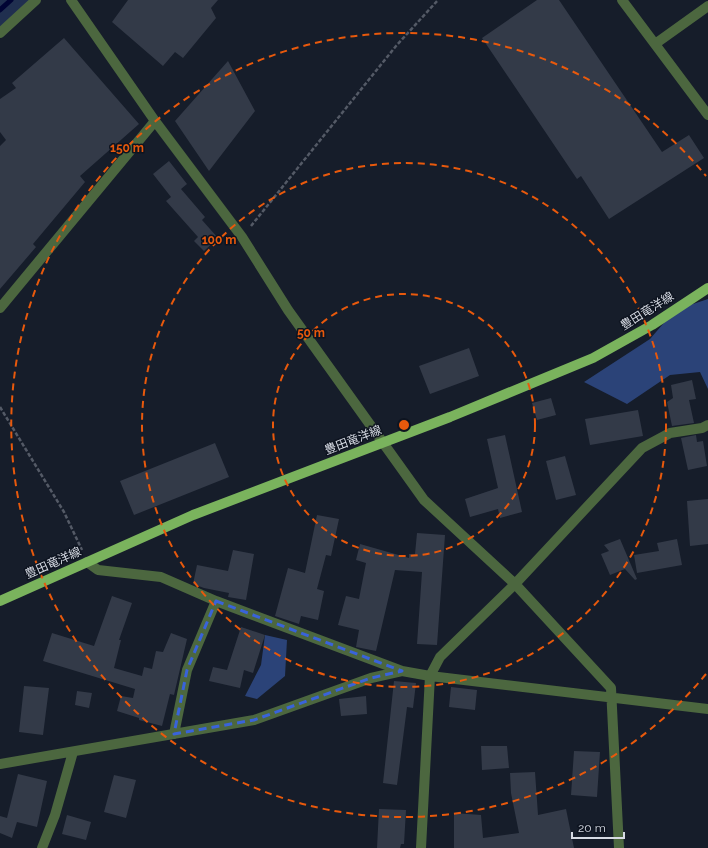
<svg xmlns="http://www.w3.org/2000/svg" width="708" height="848" font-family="Raleway,'Noto Sans JP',sans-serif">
<rect width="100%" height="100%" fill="#161d2a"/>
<!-- green -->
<path fill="#202f4f" d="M0 0H36L0 33Z"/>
<!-- forest -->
<path fill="#2b4378" d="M708 299V389L700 372 670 375 627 404 584 382 650 339 675 310Z
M265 635 287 640 285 676 257 699 245 696 261 665Z"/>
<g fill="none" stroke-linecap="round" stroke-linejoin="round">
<!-- stream -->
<path stroke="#000434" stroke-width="5" d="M0 10 11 0"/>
</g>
<!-- building -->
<path fill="#333a48" d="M128 0H218L211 8 216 18 183 58 175 52 163 66 112 22Z
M537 0H559L662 152 689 135 704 158 609 219 581 176 577 179 482 38Z
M64 38 139 124 80 176 85 182 33 244 36 247 0 289V146L6 140 0 132V99L16 88 12 83Z
M228 61 255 111 209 171 175 121Z
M169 161 187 184 181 189 205 217 202 220 218 238 204 251 194 241 198 237 166 201 171 197 153 174Z
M469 348 479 376 430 394 419 366Z
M692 380 696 399 689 400 694 423 672 426 667 402 673 398 671 385Z
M551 398 556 415 537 420 532 403Z
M638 410 643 436 590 445 585 419Z
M505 435 522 512 500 518 498 509 470 517 465 499 498 488 487 439Z
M696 435 697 442 703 441 707 466 688 470 681 438Z
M215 443 229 477 134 515 120 481Z
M565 456 576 495 556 500 546 461Z
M708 499V544L690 546 687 501Z
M317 515 339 519 331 556 326 555 317 589 324 591 318 620 301 616 299 624 275 616 288 568 305 573Z
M417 533 445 535 437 645 417 644 422 572 395 570 376 651 356 647 359 630 338 625 346 596 359 599 366 563 356 560 360 544 409 558V554H415Z
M620 539 637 579 635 580 625 569 610 575 601 554 609 551 604 545Z
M677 539 682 565 637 573 634 555 659 551 657 543Z
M233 550 254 554 246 600 228 597 229 593 204 588 193 584 197 565 228 571Z
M112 596 132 603 119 640H121L114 668 142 676 144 667 152 669 156 651 163 652 171 633 187 639 174 695 170 694 162 726 139 720V718L117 711 121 696 133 698 135 689 43 661 52 633 94 646Z
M241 627 265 635 253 673 244 670 240 688 209 681 213 667 227 670Z
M394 681 416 683 413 708 407 707 397 785 383 783Z
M24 686 49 688 43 735 19 732Z
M451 687 477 690 475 710 449 707Z
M77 691 92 693 89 708 75 705Z
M366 696 367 714 341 716 339 699Z
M481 746H507L509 768 482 770Z
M574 751 600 752 597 797 571 795Z
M535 772 538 815 566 809 574 848H454V813L481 815 483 838 519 833 511 793 510 773Z
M18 774 47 781 37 827 17 822 12 838 0 833V816L7 818Z
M114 775 136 780 126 818 104 812Z
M379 809 406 810 404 844H401L400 848H377Z
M67 815 91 822 86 840 62 834Z"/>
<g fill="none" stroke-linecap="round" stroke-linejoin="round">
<!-- path -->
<path stroke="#545a66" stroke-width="2.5" stroke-dasharray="4 2" stroke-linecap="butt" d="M251 226 396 46 438 0
M0 407 64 512 82 550"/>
<!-- minor -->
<path stroke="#4c673f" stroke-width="10" d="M71 0 155 121 242 237 288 310 424 500 515 584 611 688 619 848
M622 0 708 115
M0 33 36 0
M655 44 708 6
M0 308 155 121
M87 562 98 570 161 577 216 601
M174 734 187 670 216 601 402 671
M0 764 254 720 371 678 402 671 430 676 708 709
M42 848 55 815 73 752
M421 848 430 676 440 657 515 584 642 448 670 433 702 428 708 425"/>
<!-- major -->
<path stroke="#7ab35d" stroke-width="10" d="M0 601 193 515 450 417 593 358 652 325 708 288"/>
</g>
<!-- marked area -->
<path fill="none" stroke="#3963da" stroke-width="3" stroke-dasharray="8 5" stroke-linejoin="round" d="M216 601 402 671 371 678 254 720 174 734 187 670Z"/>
<!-- distance rings -->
<g fill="none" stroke="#e8590c" stroke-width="2" stroke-dasharray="7 5">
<circle cx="404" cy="425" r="131"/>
<circle cx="404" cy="425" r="262"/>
<path d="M706 674A392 392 0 1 1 706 176"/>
</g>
<g text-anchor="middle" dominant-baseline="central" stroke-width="3" stroke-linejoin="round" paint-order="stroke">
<!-- street labels -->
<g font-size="12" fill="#d7dbe4" stroke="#0e1420">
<text transform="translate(647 311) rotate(-32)">豊田竜洋線</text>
<text transform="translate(353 440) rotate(-21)">豊田竜洋線</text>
<text transform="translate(53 563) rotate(-24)">豊田竜洋線</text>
</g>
</g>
<circle cx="404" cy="425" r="6" fill="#e8590c" stroke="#0e1420" stroke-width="2"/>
<g font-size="12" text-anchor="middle" font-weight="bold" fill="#e8590c" stroke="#0e1420" stroke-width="3" stroke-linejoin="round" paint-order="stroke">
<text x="127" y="152">150 m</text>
<text x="219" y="244">100 m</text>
<text x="311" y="337">50 m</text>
</g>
<!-- scale -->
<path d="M572 832v6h52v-6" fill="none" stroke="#d7dbe4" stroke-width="2"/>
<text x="578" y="832" font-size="12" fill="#d7dbe4" stroke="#0e1420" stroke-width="3" paint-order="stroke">20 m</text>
</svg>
